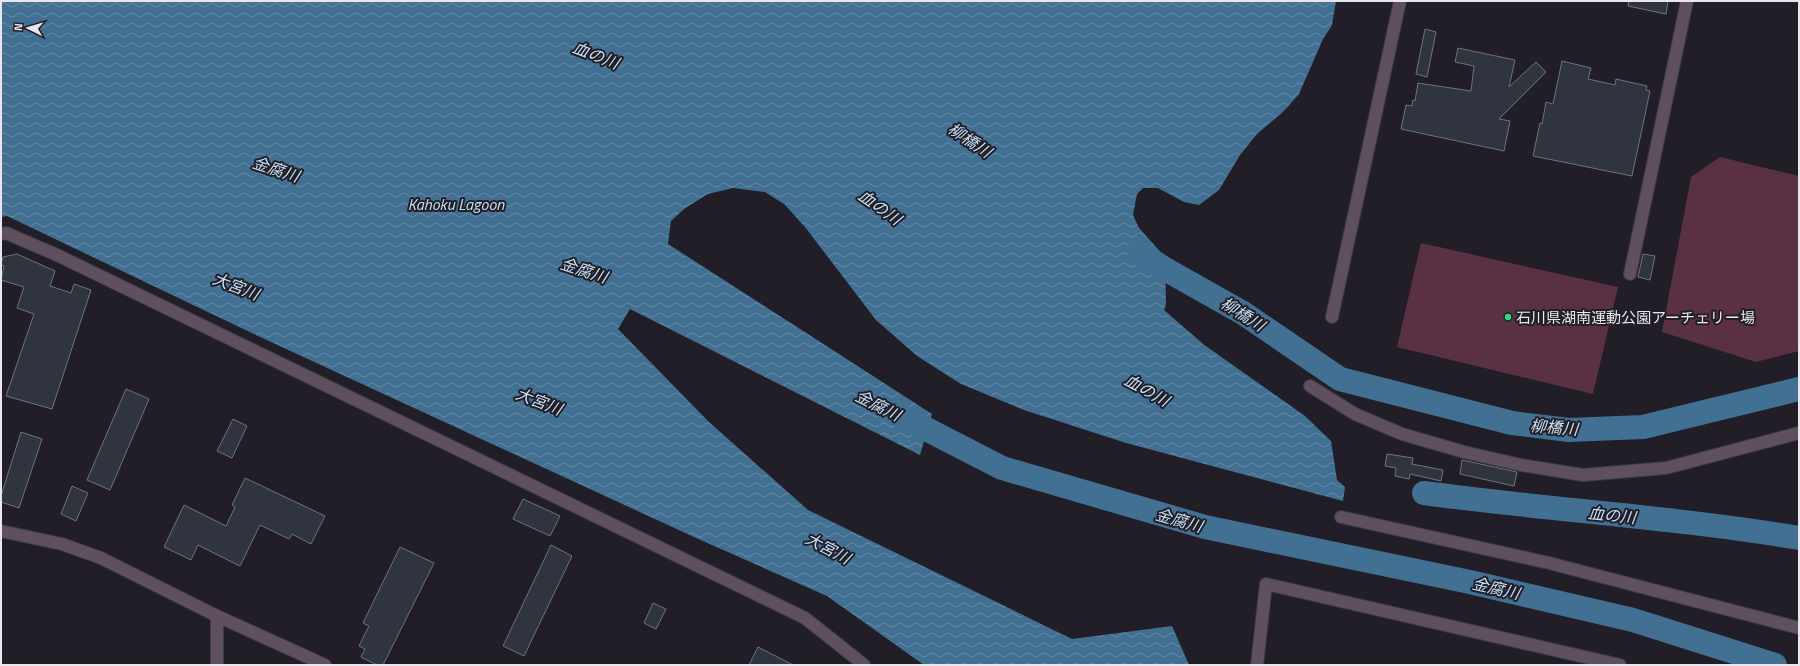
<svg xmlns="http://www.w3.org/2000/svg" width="1800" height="666" font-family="'Titillium Web','Noto Sans JP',sans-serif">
<defs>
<pattern id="water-waves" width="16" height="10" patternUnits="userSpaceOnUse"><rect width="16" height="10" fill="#417092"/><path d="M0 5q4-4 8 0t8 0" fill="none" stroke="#668ba7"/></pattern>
</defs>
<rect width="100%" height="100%" fill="#211e28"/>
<!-- green -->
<path fill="#5a3142" d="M1720 157 1799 176V351L1756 362 1662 332 1691 177Z
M1421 243 1618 287 1593 394 1397 347Z"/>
<!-- water -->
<path fill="url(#water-waves)" d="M1 1H1336L1332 25 1323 39 1299 94 1284 111 1257 134 1240 155 1219 190 1199 205 1184 202 1158 188H1143L1137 194 1133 215 1139 228 1165 257 1166 304 1164 310 1203 344 1305 416 1331 441 1337 480 1345 487 1343 501 1126 443 1024 410 961 384 917 356 876 320 805 227 784 204 765 192 733 188 708 194 684 209 671 221 668 244 932 414 920 455 630 309 618 329 709 422 808 510 1072 639 1172 626 1189 665H924L827 596 694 537 258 336 7 216 1 217Z"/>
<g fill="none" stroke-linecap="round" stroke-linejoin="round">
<!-- river -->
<path stroke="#417092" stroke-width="24" d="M1139 252 1165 269 1243 313 1340 379 1512 423 1569 430 1643 427 1799 389
M899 415 1002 468 1205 527 1470 582 1633 620 1775 665
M1424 493C1549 510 1675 517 1799 538"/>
</g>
<!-- building -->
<path fill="#30343e" stroke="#6f737f" d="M1629 1H1668L1666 14 1628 6Z
M1425 29 1436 32 1427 77 1416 74Z
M1458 48 1515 60 1509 87 1536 62 1546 72 1499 119 1510 121 1504 151 1401 129 1406 105 1412 106 1413 100 1415 101 1418 83 1471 91 1474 66 1455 62Z
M1562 61 1591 68 1588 79 1615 85 1616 79 1647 86 1646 90 1650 91 1632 176 1533 156 1540 123 1542 124 1546 102 1553 104Z
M17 254 55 271 50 286 71 293 74 284 91 290 52 409 6 396 34 314 17 308 24 287 1 280 4 266 1 265 3 257Z
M1643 254 1655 256 1650 280 1638 277Z
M126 389 149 399 110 490 87 480Z
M233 419 247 426 232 458 217 451Z
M21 432 42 439 19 508 1 502V496Z
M1387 454 1413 458 1412 464 1443 470 1441 481 1410 474 1409 479 1395 476 1396 468 1385 466Z
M1462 460 1517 472 1514 486 1460 474Z
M245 478 325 516 311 544 292 534 289 539 260 525 240 566 198 545 191 560 164 547 184 505 226 526 235 507 232 505Z
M72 486 88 493 76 521 61 514Z
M523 499 560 516 550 536 513 519Z
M551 545 572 556 524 656 503 646Z
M400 547 434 563 383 665H377L361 657 365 649 359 646 369 626 363 623Z
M653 603 666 609 656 629 644 623Z
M758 647 793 665H749Z"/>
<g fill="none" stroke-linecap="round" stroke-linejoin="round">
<defs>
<path id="minor" d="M1 234 6 233 57 255 805 618 864 665
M1332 317 1400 1
M1310 386 1355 414 1402 434 1464 452 1521 465 1583 475 1666 468 1799 433
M1341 517 1549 563 1799 628
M1257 665 1266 584 1620 665"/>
<path id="tertiary" d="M1630 274 1687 1
M1 531 62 544 101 558 217 616 325 665
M217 616V665"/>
</defs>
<!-- minor casing -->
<use href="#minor" stroke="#3d3a44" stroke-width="14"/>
<!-- tertiary casing -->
<use href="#tertiary" stroke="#3d3a44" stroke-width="14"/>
<!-- minor -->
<use href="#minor" stroke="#5f4f5f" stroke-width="12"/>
<!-- tertiary -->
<use href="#tertiary" stroke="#5f4f5f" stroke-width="12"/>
</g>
<!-- markers -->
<circle fill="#27d885" stroke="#211e28" stroke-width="1.5" cx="1508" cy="317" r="4"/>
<g text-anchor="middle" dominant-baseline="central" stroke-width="4" stroke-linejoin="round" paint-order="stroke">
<!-- poi labels -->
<g font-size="15" fill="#e9e7ee" stroke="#211e28" text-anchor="start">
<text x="1516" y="317">石川県湖南運動公園アーチェリー場</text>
</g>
<!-- water labels -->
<g font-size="16" font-style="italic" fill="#c5e1f6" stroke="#211e28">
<text transform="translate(596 55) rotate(21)">血の川</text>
<text transform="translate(970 140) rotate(34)">柳橋川</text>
<text transform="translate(276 169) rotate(18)">金腐川</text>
<text x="456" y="204">Kahoku Lagoon</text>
<text transform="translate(880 207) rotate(35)">血の川</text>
<text transform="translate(584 270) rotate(18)">金腐川</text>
<text transform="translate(236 286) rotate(21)">大宮川</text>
<text transform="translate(1243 314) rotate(32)">柳橋川</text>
<text transform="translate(1147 390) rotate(29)">血の川</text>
<text transform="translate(539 401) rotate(21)">大宮川</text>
<text transform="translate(878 405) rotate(27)">金腐川</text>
<text transform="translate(1554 427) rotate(5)">柳橋川</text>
<text transform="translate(1612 515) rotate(6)">血の川</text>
<text transform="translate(1179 520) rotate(16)">金腐川</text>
<text transform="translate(828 548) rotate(28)">大宮川</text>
<text transform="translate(1496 588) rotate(13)">金腐川</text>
</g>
</g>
<!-- border -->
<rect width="1800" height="666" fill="none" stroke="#e9e7ee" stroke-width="4"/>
<!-- north arrow -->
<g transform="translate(28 28) rotate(275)" stroke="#211e28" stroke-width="3" paint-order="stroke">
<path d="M0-3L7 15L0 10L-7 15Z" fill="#e9e7ee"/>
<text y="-6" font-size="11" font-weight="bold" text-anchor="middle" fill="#e9e7ee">N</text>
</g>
</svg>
